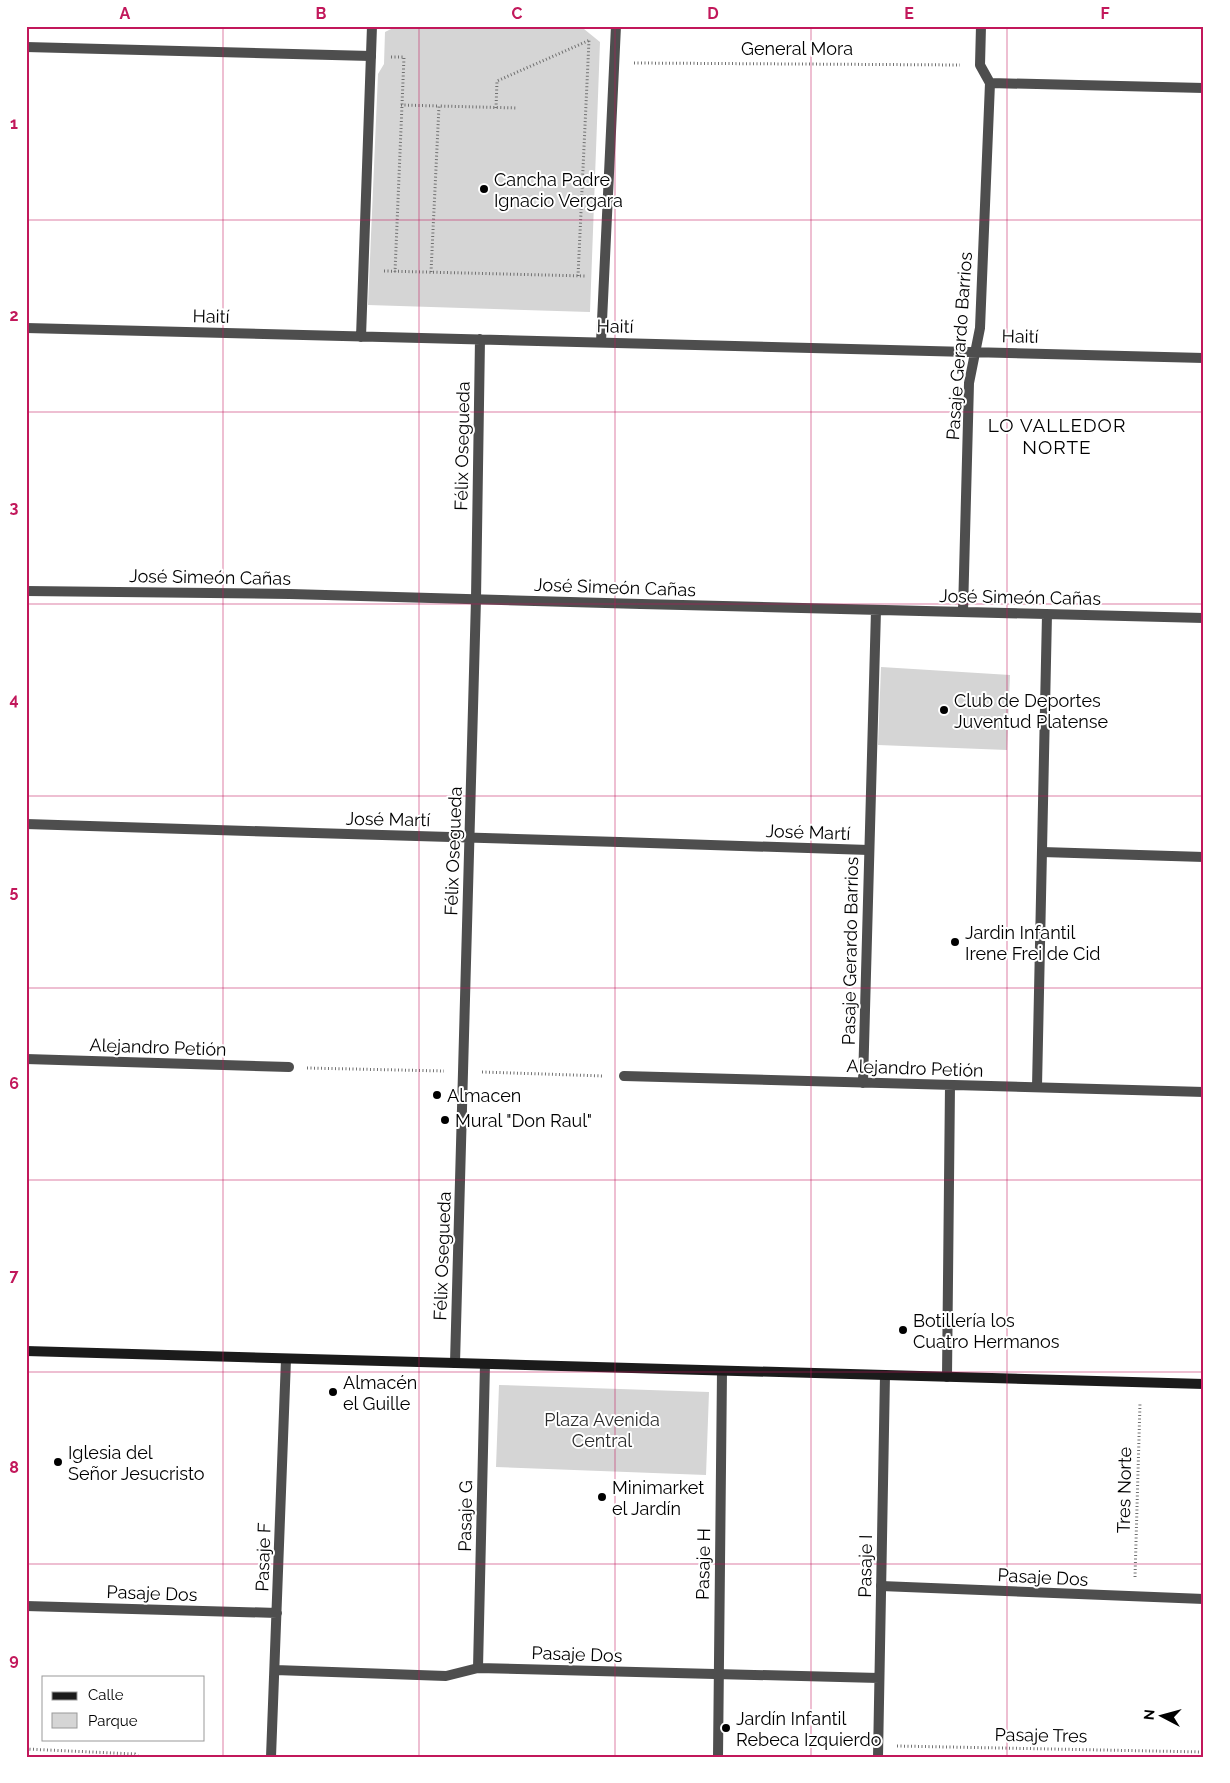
<svg xmlns="http://www.w3.org/2000/svg" width="1230" height="1783" font-family="Raleway,sans-serif">
<rect width="100%" height="100%" fill="#fff"/>
<!-- green -->
<path fill="#d5d5d5" d="M397 26H584V29L600 42 590 312 368 305 378 74 384 64 385 32Z
M881 667 1010 675 1007 750 878 745Z
M499 1385 709 1392 706 1475 496 1467Z"/>
<g fill="none" stroke-linecap="round" stroke-linejoin="round">
<!-- path -->
<path stroke="#707070" stroke-width="3" stroke-dasharray="1 2.5" stroke-linecap="butt" d="M391 57H404L395 272
M634 63 960 65
M401 105 439 106
M496 108 497 81 590 40
M384 271 585 276
M431 272 439 106 517 108
M578 276 589 40
M307 1068 444 1071
M482 1072 604 1076
M1135 1577 1140 1403
M897 1746 1204 1752
M26 1749 135 1754 139 1757"/>
<!-- lane -->
<path stroke="#4e4e4e" stroke-width="10" d="M26 47 371 56
M290 594 641 604
M26 824 314 833
M619 842 869 850
M1042 852 1204 857
M881 1586 1204 1599"/>
<!-- street -->
<path stroke="#4e4e4e" stroke-width="10" d="M981 26 980 65 990 83
M990 83 1204 88
M26 328 1204 358
M361 337 372 26
M601 342 616 26
M26 591 290 594
M641 604 1204 618
M963 612 969 383 980 328 990 83
M314 833 619 842
M26 1059 289 1067
M624 1076 1204 1092
M863 1083 876 610
M1037 1087 1047 614
M455 1363 476 599 480 339
M947 1377 950 1085
M26 1606 277 1613
M478 1668 485 1364
M275 1670 446 1676 478 1668 879 1678
M271 1757 286 1359
M718 1757 722 1371
M878 1757 885 1375"/>
<!-- secondary -->
<path stroke="#1b1b1b" stroke-width="10" d="M26 1351 1204 1384"/>
</g>
<!-- grid -->
<path fill="none" stroke="#c2185b" stroke-width="1" stroke-opacity="0.55" d="M223 26V1757M419 26V1757M615 26V1757M811 26V1757M1007 26V1757M26 220H1204M26 412H1204M26 604H1204M26 796H1204M26 988H1204M26 1180H1204M26 1372H1204M26 1564H1204"/>
<!-- markers -->
<g fill="#000" stroke="#fff" stroke-width="2">
<circle cx="484" cy="189" r="5"/>
<circle cx="944" cy="710" r="5"/>
<circle cx="955" cy="942" r="5"/>
<circle cx="437" cy="1095" r="5"/>
<circle cx="445" cy="1120" r="5"/>
<circle cx="903" cy="1330" r="5"/>
<circle cx="333" cy="1392" r="5"/>
<circle cx="58" cy="1462" r="5"/>
<circle cx="602" cy="1497" r="5"/>
<circle cx="726" cy="1728" r="5"/>
</g>
<g text-anchor="middle" dominant-baseline="central" stroke-width="4" stroke-linejoin="round" paint-order="stroke">
<!-- street labels -->
<g font-size="18" fill="#000" stroke="#fff">
<text x="797" y="48">General Mora</text>
<text transform="translate(211 316) rotate(1)">Haití</text>
<text transform="translate(615 326) rotate(1)">Haití</text>
<text transform="translate(1020 336) rotate(1)">Haití</text>
<text transform="translate(959 346) rotate(-86)">Pasaje Gerardo Barrios</text>
<text transform="translate(462 446) rotate(-89)">Félix Osegueda</text>
<text transform="translate(210 577) rotate(1)">José Simeón Cañas</text>
<text transform="translate(615 587) rotate(2)">José Simeón Cañas</text>
<text transform="translate(1020 597) rotate(1)">José Simeón Cañas</text>
<text transform="translate(388 819) rotate(1)">José Martí</text>
<text transform="translate(808 832) rotate(2)">José Martí</text>
<text transform="translate(453 851) rotate(-88)">Félix Osegueda</text>
<text transform="translate(850 951) rotate(-89)">Pasaje Gerardo Barrios</text>
<text transform="translate(158 1047) rotate(2)">Alejandro Petión</text>
<text transform="translate(915 1068) rotate(2)">Alejandro Petión</text>
<text transform="translate(442 1256) rotate(-88)">Félix Osegueda</text>
<text transform="translate(1124 1490) rotate(-89)">Tres Norte</text>
<text transform="translate(465 1516) rotate(-89)">Pasaje G</text>
<text transform="translate(263 1557) rotate(-88)">Pasaje F</text>
<text transform="translate(703 1564) rotate(-89)">Pasaje H</text>
<text transform="translate(865 1566) rotate(-89)">Pasaje I</text>
<text transform="translate(1043 1577) rotate(3)">Pasaje Dos</text>
<text transform="translate(152 1593) rotate(2)">Pasaje Dos</text>
<text transform="translate(577 1654) rotate(2)">Pasaje Dos</text>
<text transform="translate(1041 1735) rotate(1)">Pasaje Tres</text>
</g>
<!-- poi labels -->
<g font-size="18" fill="#000" stroke="#fff" text-anchor="start">
<text x="494" y="179">Cancha Padre<tspan x="494" dy="21">Ignacio Vergara</tspan></text>
<text x="954" y="700">Club de Deportes<tspan x="954" dy="21">Juventud Platense</tspan></text>
<text x="965" y="932">Jardin Infantil<tspan x="965" dy="21">Irene Frei de Cid</tspan></text>
<text x="447" y="1095">Almacen</text>
<text x="455" y="1120">Mural "Don Raul"</text>
<text x="913" y="1320">Botillería los<tspan x="913" dy="21">Cuatro Hermanos</tspan></text>
<text x="343" y="1382">Almacén<tspan x="343" dy="21">el Guille</tspan></text>
<text x="68" y="1452">Iglesia del<tspan x="68" dy="21">Señor Jesucristo</tspan></text>
<text x="612" y="1487">Minimarket<tspan x="612" dy="21">el Jardín</tspan></text>
<text x="736" y="1718">Jardín Infantil<tspan x="736" dy="21">Rebeca Izquierdo</tspan></text>
</g>
<!-- park labels -->
<g font-size="18" fill="#2c2c2c" stroke="#fff">
<text x="602" y="1419">Plaza Avenida<tspan x="602" dy="21">Central</tspan></text>
</g>
<!-- neighbourhood labels -->
<g font-size="19" letter-spacing="1" fill="#000" stroke="#fff">
<text x="1057" y="425">LO VALLEDOR<tspan x="1057" dy="22">NORTE</tspan></text>
</g>
</g>
<!-- border -->
<rect width="1230" height="1783" fill="none" stroke="#ffffff" stroke-width="55"/>
<!-- legend -->
<rect x="42" y="1676" width="162" height="65" fill="#ffffff" stroke="#999999"/>
<rect x="52" y="1692" width="25" height="8" fill="#1b1b1b" stroke="#999999"/>
<text x="88" y="1700" font-size="15" fill="#000000">Calle</text>
<rect x="52" y="1713" width="25" height="15" fill="#d5d5d5" stroke="#999999"/>
<text x="88" y="1726" font-size="15" fill="#000000">Parque</text>
<!-- north arrow -->
<g transform="translate(1162 1716) rotate(276)" stroke="#ffffff" stroke-width="4" paint-order="stroke">
<path d="M0-4L9 19L0 12L-9 19Z" fill="#000000"/>
<text y="-8" font-size="14" font-weight="bold" text-anchor="middle" fill="#000000">N</text>
</g>
<rect x="28" y="28" width="1174" height="1728" fill="none" stroke="#c2185b" stroke-width="2"/>
<g font-size="16" text-anchor="middle" font-weight="bold" fill="#c2185b">
<text x="125" y="19">A</text>
<text x="321" y="19">B</text>
<text x="517" y="19">C</text>
<text x="713" y="19">D</text>
<text x="909" y="19">E</text>
<text x="1105" y="19">F</text>
<text x="14" y="129">1</text>
<text x="14" y="321">2</text>
<text x="14" y="513">3</text>
<text x="14" y="705">4</text>
<text x="14" y="897">5</text>
<text x="14" y="1089">6</text>
<text x="14" y="1281">7</text>
<text x="14" y="1473">8</text>
<text x="14" y="1665">9</text>
</g>
</svg>
